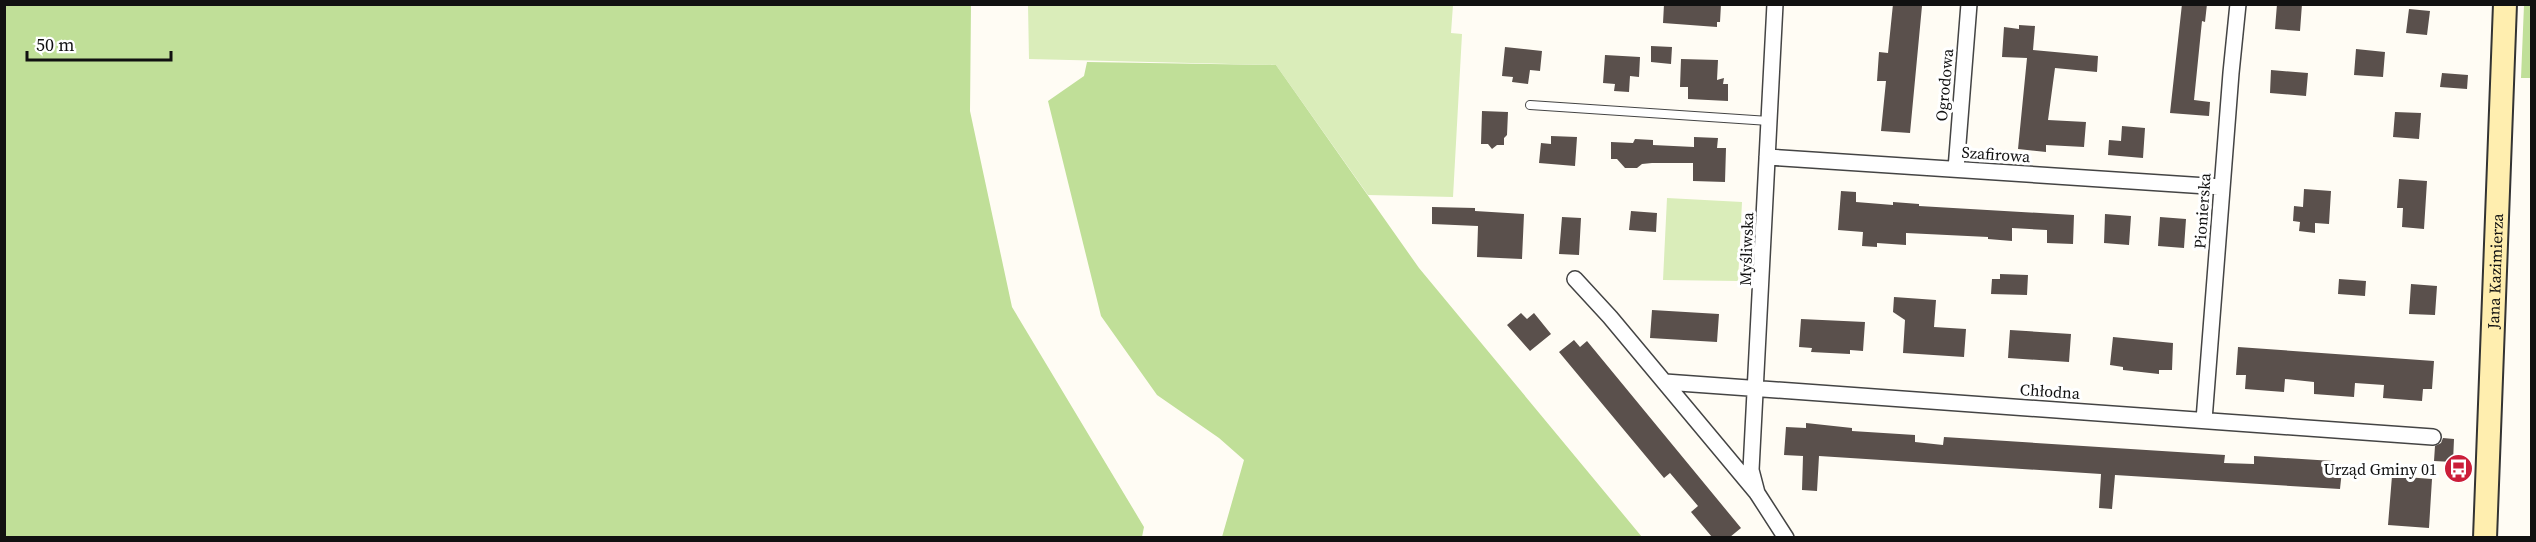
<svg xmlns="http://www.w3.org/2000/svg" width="2536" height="542" font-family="'Source Serif 4',serif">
<rect width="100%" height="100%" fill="#fffcf4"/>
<!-- green -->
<path fill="#daedba" d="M1028 5H1453L1451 33 1462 34 1453 197 1368 195 1276 65 1029 59Z
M1667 198 1742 202 1738 281 1663 280Z"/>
<!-- forest -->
<path fill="#c0df98" d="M4 5H971L970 111 1012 307 1144 527 1142 537H5Z
M2524 5H2531V78H2521Z
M1087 62 1276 65 1419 268 1642 537H1222L1244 460 1219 438 1157 395 1101 316 1048 101 1084 76Z"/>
<!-- building -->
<path fill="#5a504c" d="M1664 4H1721L1720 22H1717V27L1663 23Z
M1893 4 1922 6 1910 133 1881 131 1886 81H1877L1879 52 1888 53Z
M2182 4H2207L2205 22 2202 21 2194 100 2210 102 2209 116 2170 113Z
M2277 4H2302L2300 31 2275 29Z
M2409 9 2430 11 2427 35 2406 33Z
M2019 25 2035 26 2033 50 2098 56 2097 72 2055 68 2048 120 2086 122 2084 147 2046 145V152L2018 149 2027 58 2002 57 2004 27 2019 29Z
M1651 46 1672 47 1671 64 1651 62Z
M1505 47 1542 51 1540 71 1530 70 1528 84 1512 82 1513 77 1502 76Z
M2356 49 2385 52 2383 77 2354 75Z
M1605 55 1640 57 1639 77 1630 76 1629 92 1614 91 1615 84 1603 83Z
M1681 59 1718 60 1717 80 1724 78 1723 84H1728V101L1688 99V87H1680Z
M2271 70 2308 73 2306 96 2270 93Z
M2442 73 2468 75 2467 89 2440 87Z
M1482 111 1508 112 1507 135 1504 138V145H1497L1492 149 1488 144H1481Z
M2395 112 2421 113 2419 139 2393 137Z
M2122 126 2145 128 2143 158 2108 155 2109 140 2121 141Z
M1551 136 1577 137 1575 166 1539 163 1541 143 1551 144Z
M1694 137 1718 138 1717 148H1726L1725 182 1693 181V163H1652L1642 164 1637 168H1625L1617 159H1611V142L1633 143 1635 139 1653 140V145L1694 147Z
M2399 179 2427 181 2424 229 2402 227 2403 208H2397Z
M2304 189 2331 191 2329 224 2315 223V233L2299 231 2300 222 2293 221 2294 206 2303 207Z
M1841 191 1856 192V202L1893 205V202L1919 204V206L2074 215 2073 244 2047 243V230L2012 228V241L1988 239V237L1906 233V245L1877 243V247L1862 246 1863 232 1838 230Z
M1432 207 1475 208V211L1524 214 1522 259 1477 257 1478 226 1432 224Z
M1631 211 1657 213 1656 232 1629 230Z
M2105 214 2131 216 2129 245 2104 243Z
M1562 217 1581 218 1579 255 1559 254Z
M2160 217 2186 219 2184 248 2158 246Z
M2000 274 2028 275 2027 295 1991 294 1992 279H2000Z
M2339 279 2366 281 2365 296 2338 294Z
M2411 284 2437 286 2435 315 2409 314Z
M1894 297 1936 300 1934 327 1966 329 1964 357 1903 353 1905 320 1893 312Z
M1652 310 1719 314 1717 342 1650 338Z
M1521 313 1527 319 1534 313 1551 334 1530 351 1507 325Z
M1801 319 1865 322 1863 351 1850 350V354L1811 352 1812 348 1799 347Z
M2010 330 2071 334 2069 362 2008 358Z
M2113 337 2173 343 2172 370H2159V374L2123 370V367L2110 365Z
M1574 340 1580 347 1587 341 1741 528 1730 537H1712L1691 512 1698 506 1670 473 1664 478 1559 352Z
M2238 347 2434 361 2432 389H2423L2422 401 2383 398 2384 385 2355 383 2354 397 2314 394V382L2285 379 2284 392 2245 389 2246 375H2236Z
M1806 423 1852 428V431L1915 435V442L1943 445 1944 437 2225 455 2224 463 2254 464V456L2333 461V470H2342L2340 489 2115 475 2112 509 2099 508 2101 474 1819 456 1817 491 1802 490 1803 456 1784 455 1786 427 1806 428Z
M2443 438 2454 439 2453 462 2434 461 2435 446 2441 443Z
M2392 476 2432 479 2429 528 2388 525Z"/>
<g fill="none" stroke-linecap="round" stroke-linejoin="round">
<defs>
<path id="lane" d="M1530 105 1769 121"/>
<path id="street" d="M1767 157 2222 187
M1956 169 1969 4
M1575 279 1610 317 1757 493 1786 538
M1665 382 2433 437
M2204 420 2231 73 2238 4
M1757 493 1751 470 1775 4"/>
<g id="secondary">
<path id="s1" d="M2485 538 2505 4"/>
</g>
</defs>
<!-- lane casing -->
<use href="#lane" stroke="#444" stroke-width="10"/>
<!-- street casing -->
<use href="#street" stroke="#444" stroke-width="18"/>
<!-- secondary casing -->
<use href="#secondary" stroke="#333" stroke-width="26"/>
<!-- lane -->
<use href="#lane" stroke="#fff" stroke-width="8"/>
<!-- street -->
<use href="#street" stroke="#fff" stroke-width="15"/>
<!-- secondary -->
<use href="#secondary" stroke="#ffeeaf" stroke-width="22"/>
</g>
<!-- icons -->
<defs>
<symbol id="bus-disc" viewBox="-11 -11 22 22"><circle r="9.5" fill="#cb1e39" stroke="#fff"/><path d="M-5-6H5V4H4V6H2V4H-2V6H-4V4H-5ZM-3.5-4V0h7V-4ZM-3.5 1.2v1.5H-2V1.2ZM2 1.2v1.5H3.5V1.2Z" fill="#fff"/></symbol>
</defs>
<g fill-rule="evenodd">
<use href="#bus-disc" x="2442" y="452" width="33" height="33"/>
</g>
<g text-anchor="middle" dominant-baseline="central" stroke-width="6" stroke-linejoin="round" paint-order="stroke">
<!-- street labels -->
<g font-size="16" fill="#111" stroke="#fff">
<text transform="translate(1944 85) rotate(-85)">Ogrodowa</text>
<text transform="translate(1996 154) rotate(4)">Szafirowa</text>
<text transform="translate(2202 211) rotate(-86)">Pionierska</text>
<text transform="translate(1746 249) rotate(-88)">Myśliwska</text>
<text stroke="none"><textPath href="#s1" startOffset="267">Jana Kazimierza</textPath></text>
<text transform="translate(2050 391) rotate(4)">Chłodna</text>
</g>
<!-- poi labels -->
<g font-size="16" fill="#111" stroke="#fff" text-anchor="end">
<text x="2437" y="469">Urząd Gminy 01</text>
</g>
</g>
<!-- border -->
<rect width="2536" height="542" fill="none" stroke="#111111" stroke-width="12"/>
<!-- scale -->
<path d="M27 51v9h144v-9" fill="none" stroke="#111111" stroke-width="3"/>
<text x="36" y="51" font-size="18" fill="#111111" stroke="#ffffff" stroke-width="4.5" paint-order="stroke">50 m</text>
</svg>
